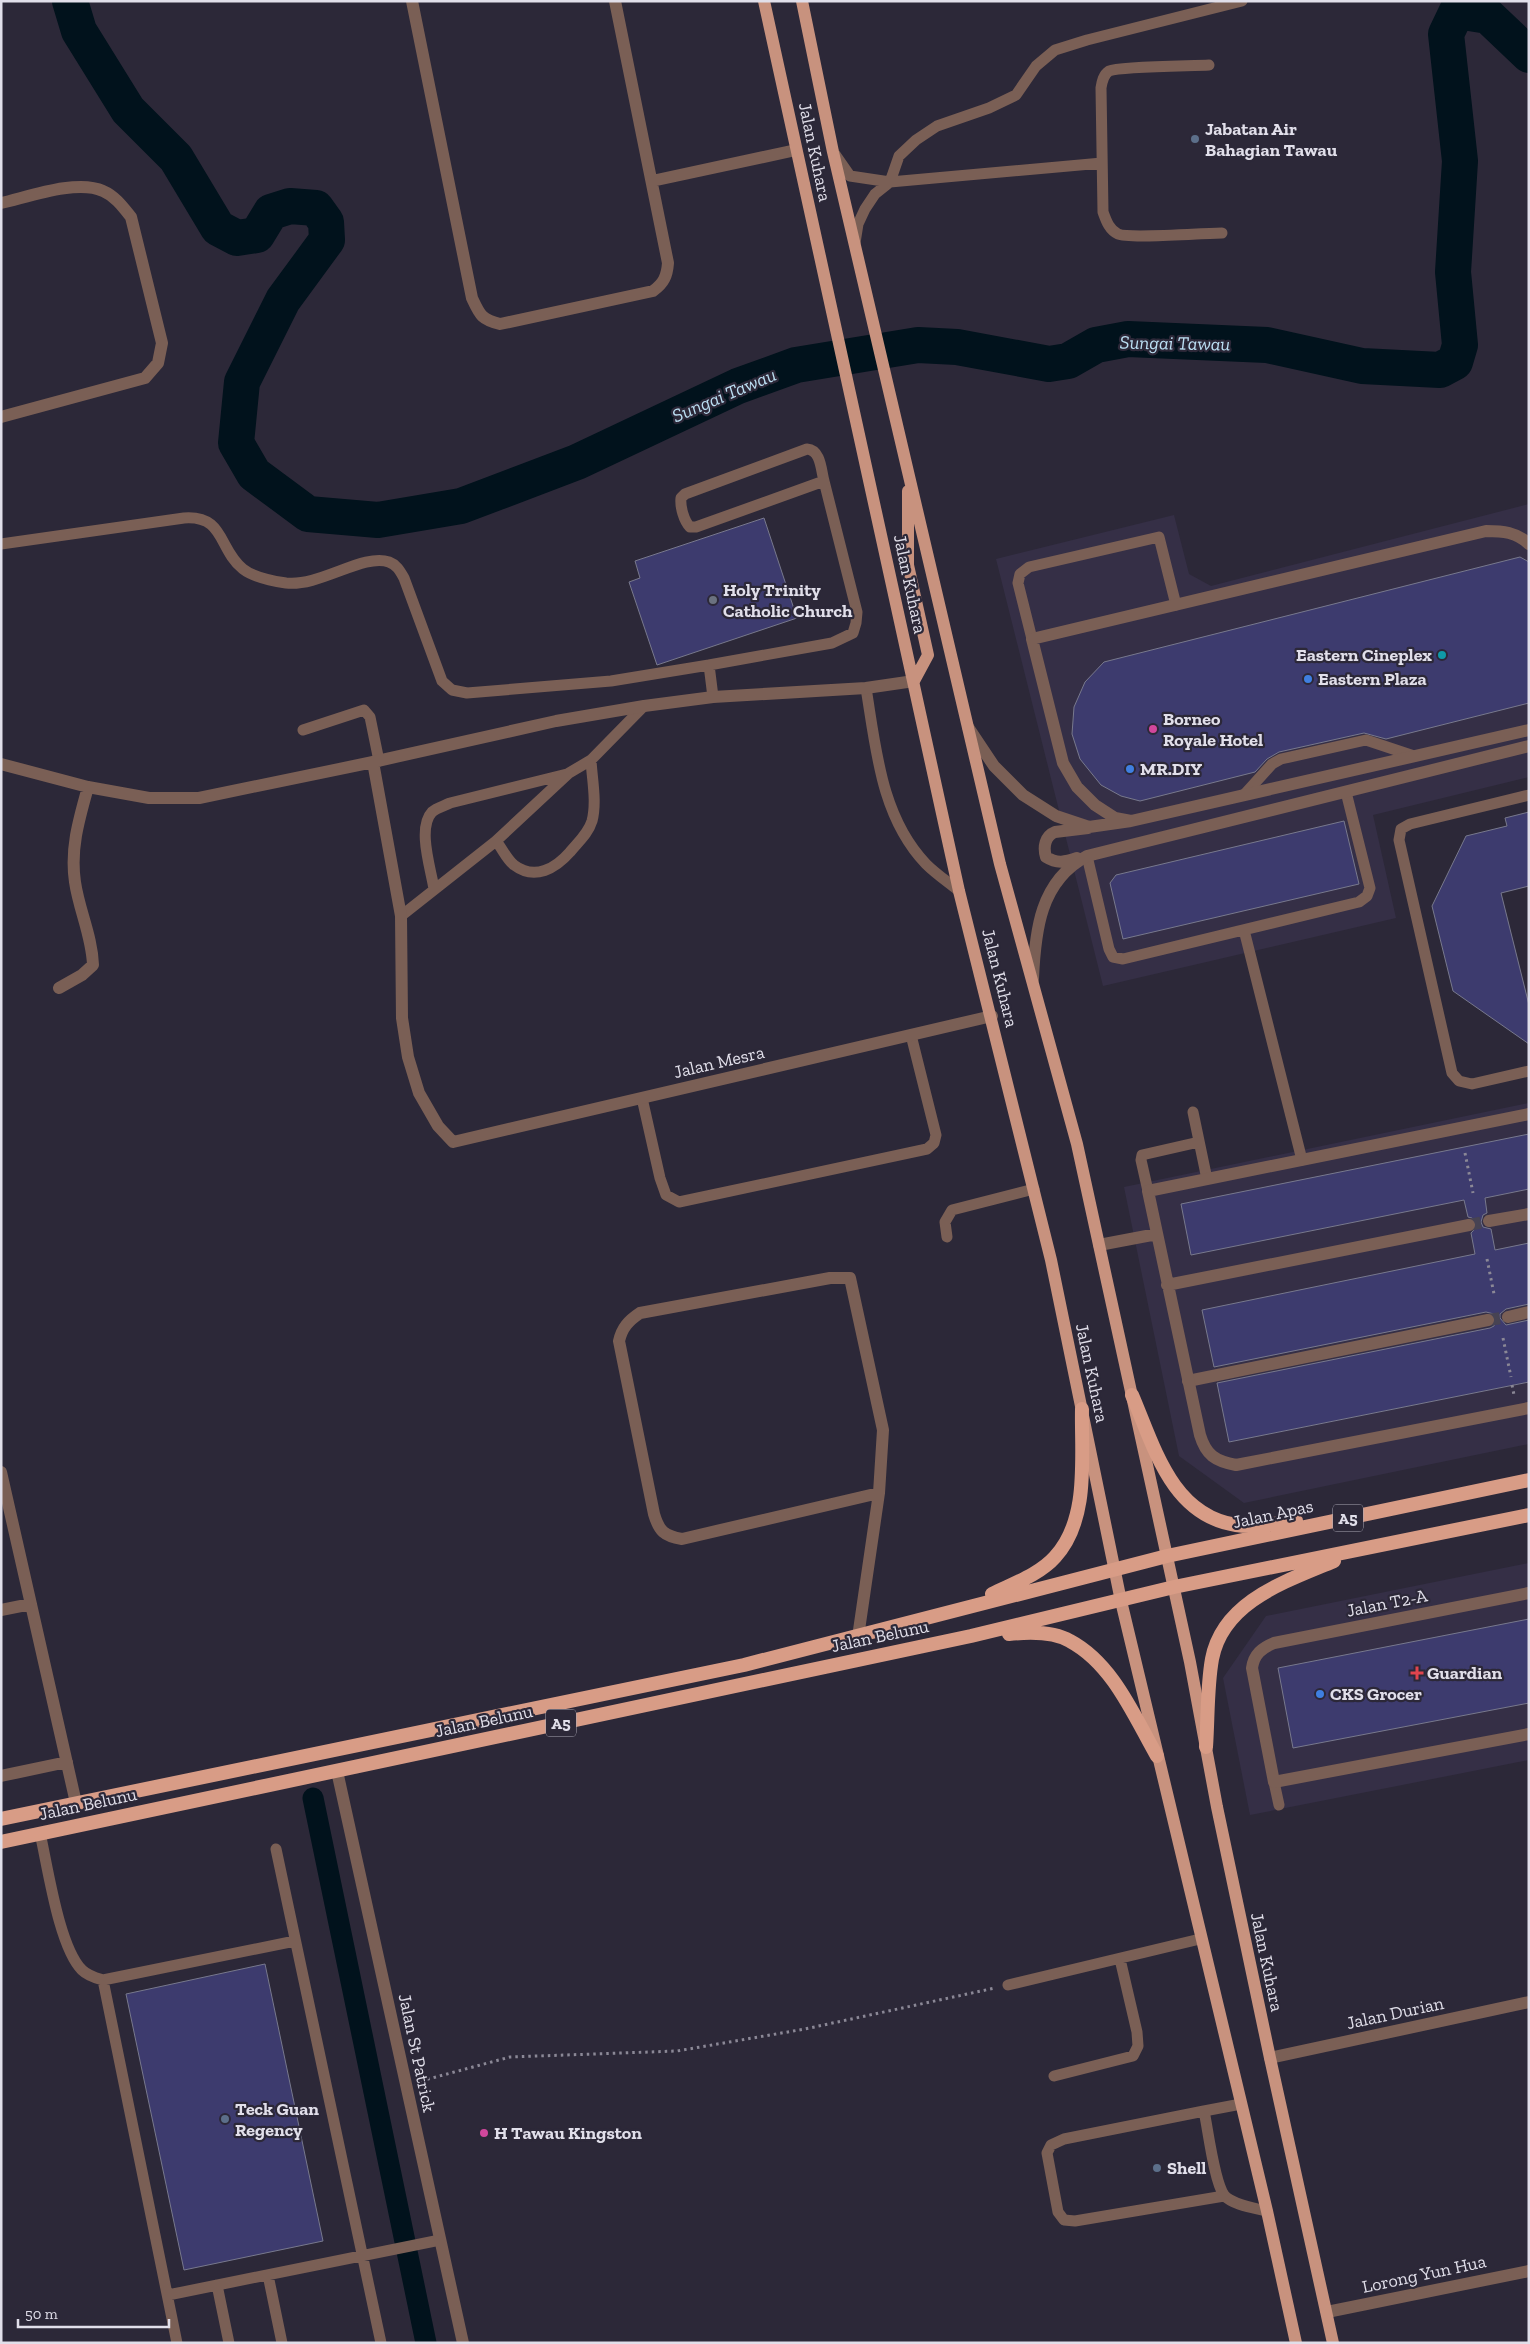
<svg xmlns="http://www.w3.org/2000/svg" width="1530" height="2344" font-family="'Zilla Slab',serif">
<rect width="100%" height="100%" fill="#2c2838"/>
<!-- built -->
<path fill="#352f46" d="M1529 504V777L1373 815 1396 918 1103 986 996 559 1174 515 1189 574 1211 586Z
M1529 1103V1444L1244 1503 1179 1456 1124 1187Z
M1529 1563V1760L1250 1815 1223 1678 1266 1616Z"/>
<g fill="none" stroke-linecap="round" stroke-linejoin="round">
<!-- canal -->
<path stroke="#01121c" stroke-width="21" d="M313 1798 426 2343"/>
<!-- river -->
<path stroke="#01121c" stroke-width="36" d="M70 1 79 31 128 110 176 158 218 228 237 238 257 235 271 212 290 206 316 208 326 222 327 240 283 300 242 382 236 443 254 474 308 514 378 520 461 506 577 462 738 386 796 365 918 345 957 347 1049 364 1068 361 1096 345 1128 339 1267 345 1362 366 1440 370 1455 362 1460 345 1453 272 1460 161 1446 34 1457 11 1488 16 1529 55"/>
</g>
<!-- building -->
<path fill="#3d3b6e" stroke="#78798d" d="M764 518 797 618 657 665 629 582 640 578 635 561Z
M1520 557 1529 562V703L1386 739 1364 733 1279 752 1267 759 1255 772 1140 801 1121 796 1101 785 1080 759 1072 734 1074 707 1085 682 1104 662Z
M1529 812V886L1501 893 1529 1005V1044L1453 991 1432 906 1466 836 1507 826 1505 818Z
M1344 821 1359 884 1123 939 1110 883 1116 875Z
M1529 1134V1189L1485 1198 1487 1213 1483 1215 1481 1222 1483 1227 1491 1229 1495 1250 1529 1243V1304L1506 1309 1500 1314V1318L1506 1325 1529 1320V1382L1229 1442 1217 1383 1490 1328 1494 1326 1496 1319 1494 1314 1486 1312 1214 1367 1202 1310 1475 1254 1471 1233 1476 1228 1477 1223 1472 1218 1468 1217 1464 1200 1191 1255 1181 1204Z
M1529 1619V1703L1293 1748 1278 1668Z
M265 1964 323 2241 184 2270 126 1994Z"/>
<g fill="none" stroke-linecap="round" stroke-linejoin="round">
<!-- pedestrian-tunnel -->
<path stroke="#474353" stroke-width="12" stroke-dasharray="12 6" stroke-linecap="butt" d="M1488 1320 1508 1317"/>
<!-- minor-tunnel -->
<path stroke="#474353" stroke-width="12" stroke-dasharray="12 6" stroke-linecap="butt" d="M1469 1225 1489 1221"/>
<!-- path -->
<path stroke="#8b8896" stroke-width="3" stroke-dasharray="2.5 4" stroke-linecap="butt" d="M1465 1153 1473 1193
M1487 1259 1494 1294
M1503 1338 1511 1377
M1512 1385 1514 1395
M421 2081 510 2057 677 2051 805 2029 995 1988"/>
<!-- service -->
<path stroke="#7a5f55" stroke-width="11" d="M1209 65C1191 66 1121 66 1109 71 1103 75 1102 82 1101 88L1103 212C1106 220 1109 230 1118 234 1129 239 1205 233 1222 233
M834 153 850 176 890 182 1102 163
M855 243 858 224 865 209 875 194 890 182 899 156 916 140 937 126 989 108 1016 95 1036 66 1055 50 1087 40 1242 1
M807 449C821 450 821 470 824 481L696 527H690C684 521 680 507 681 498L685 494Z
M1 544 184 518C225 515 218 549 243 569 253 577 273 581 286 583 320 587 363 553 389 562 397 565 400 571 404 578L442 681 452 690 467 693 611 681 709 665 713 697
M1032 639 1018 583 1020 574 1029 567 1159 537 1176 605
M709 665 832 643 853 633 856 623 857 612 824 481
M866 688C876 749 881 817 926 864 936 874 948 882 959 891
M303 730 364 710 370 717 379 761
M1244 795 1272 764 1281 759 1366 740 1414 756
M1529 795 1410 824 1401 829 1399 840 1452 1073 1459 1081 1472 1084 1529 1071
M496 841C502 848 507 860 514 865 535 881 556 868 570 852 578 842 588 834 592 821 597 802 592 779 591 760
M1087 856 1109 949 1113 957 1123 959 1359 902 1367 896 1370 888 1346 792
M434 889C431 869 417 828 432 812 436 808 444 806 450 803L567 774
M401 916 496 841 569 773 591 760 644 706
M1244 930 1302 1160
M642 1098 660 1178 666 1195 679 1202 927 1149 934 1143 936 1135 911 1035
M1193 1112 1207 1179
M1148 1191 1141 1160 1142 1155 1199 1142
M947 1237 945 1222 952 1210 1034 1189
M1274 1782 1279 1805
M40 1833C48 1868 59 1947 82 1970 88 1976 96 1978 103 1980L295 1941
M276 1849 381 2343
M103 1980 177 2343
M1008 1985 1200 1939
M1054 2076 1133 2056 1138 2046 1137 2032 1120 1959
M1241 2104 1204 2111C1208 2129 1214 2181 1224 2195 1232 2205 1255 2208 1267 2211
M1204 2111 1064 2139 1051 2145 1047 2153 1058 2212 1064 2220 1075 2221 1224 2196
M268 2275 282 2343
M217 2285 229 2343
M168 2295 440 2240"/>
<!-- pedestrian -->
<path stroke="#7a5f55" stroke-width="12" d="M1508 1317 1529 1312
M1188 1381 1488 1320"/>
<!-- minor -->
<path stroke="#7a5f55" stroke-width="12" d="M412 1 472 298C480 315 481 319 500 324L653 291C664 283 667 276 668 263L615 1
M652 181 796 150
M1 203C28 197 77 179 103 191 115 196 123 207 131 217L162 343 158 363 145 378 1 417
M968 727 994 766 1023 795 1056 816 1089 827 1131 821 1529 730
M373 762 401 916 402 1018 408 1057 419 1093 438 1126 453 1142 992 1016
M1 764 88 787 149 798H199L373 762 556 721 644 706 713 697 866 688 914 681
M1131 821 1115 818 1095 805 1077 787 1063 763 1032 639 1486 531C1503 531 1516 532 1529 544
M1077 858C1065 862 1057 864 1046 857 1043 847 1045 836 1055 832L1088 828
M1033 979C1035 931 1040 881 1087 856L1529 746
M59 988 82 975 93 965C92 936 79 910 75 882 70 849 79 819 88 787
M1529 1114 1148 1191 1200 1435C1206 1455 1215 1461 1236 1465L1529 1408
M1489 1221 1529 1214
M1099 1245 1157 1234
M1167 1285 1469 1225
M1 1472 76 1803
M1529 1593 1274 1643C1262 1648 1254 1654 1252 1668L1274 1782 1529 1734
M1 1610 31 1604
M858 1637 879 1493 883 1430 850 1278H830L640 1313C628 1321 622 1328 619 1341L654 1514C659 1531 664 1536 682 1539L879 1493
M1 1776 67 1762
M1270 2058 1529 2002
M1327 2312 1529 2271"/>
<!-- tertiary -->
<path stroke="#7a5f55" stroke-width="12" d="M337 1771 463 2343"/>
<!-- primary -->
<path stroke="#c8927e" stroke-width="12" d="M764 1 959 891 1051 1260 1121 1601 1267 2211 1296 2343
M802 1 833 152 1000 864 1077 1144 1190 1662 1217 1807 1270 2058 1333 2343
M908 491V565L928 655 914 681"/>
<!-- trunk -->
<path stroke="#d89c86" stroke-width="14" d="M1132 1395C1154 1446 1171 1515 1236 1525 1254 1528 1277 1523 1296 1521
M992 1594C1012 1584 1039 1575 1055 1557 1090 1519 1081 1456 1082 1409
M1009 1634C1028 1632 1053 1631 1070 1641 1113 1664 1134 1716 1157 1756
M1206 1747C1208 1718 1207 1687 1212 1659 1223 1601 1287 1581 1334 1561
M1 1819 744 1665 1167 1556 1529 1480
M1 1842 971 1636 1174 1587 1529 1515"/>
</g>
<!-- markers -->
<g fill="#5c6f8a" stroke="#2c2838" stroke-width="2">
<circle cx="1195" cy="139" r="5"/>
<circle cx="225" cy="2119" r="5"/>
<circle cx="1157" cy="2168" r="5"/>
</g>
<circle fill="#6b7280" stroke="#2c2838" stroke-width="2" cx="713" cy="600" r="5"/>
<circle fill="#0f9aa8" stroke="#2c2838" stroke-width="2" cx="1442" cy="655" r="5"/>
<g fill="#3f7fe0" stroke="#2c2838" stroke-width="2">
<circle cx="1308" cy="679" r="5"/>
<circle cx="1130" cy="769" r="5"/>
<circle cx="1320" cy="1694" r="5"/>
</g>
<g fill="#d1479c" stroke="#2c2838" stroke-width="2">
<circle cx="1153" cy="729" r="5"/>
<circle cx="484" cy="2133" r="5"/>
</g>
<path fill="#e0444e" stroke="#2c2838" stroke-width="2" d="M1414.5 1665.5h5v5h5v5h-5v5h-5v-5h-5v-5h5z"/>
<g text-anchor="middle" dominant-baseline="central" stroke-width="4.5" stroke-linejoin="round" paint-order="stroke">
<!-- shield labels -->
<g fill="#2c2838" stroke="#aba8b5" stroke-width="1">
<rect x="1333" y="1504.5" width="30" height="27" rx="4"/>
<rect x="546" y="1709.5" width="30" height="27" rx="4"/>
</g>
<g font-size="16" font-weight="bold" fill="#e1dfea">
<text x="1348" y="1518">A5</text>
<text x="561" y="1723">A5</text>
</g>
<!-- poi labels -->
<g font-size="18" font-weight="bold" fill="#e1dfea" stroke="#2c2838" text-anchor="start">
<text x="1205" y="129">Jabatan Air<tspan x="1205" dy="21">Bahagian Tawau</tspan></text>
<text x="723" y="590">Holy Trinity<tspan x="723" dy="21">Catholic Church</tspan></text>
<text x="1432" y="655" text-anchor="end">Eastern Cineplex</text>
<text x="1318" y="679">Eastern Plaza</text>
<text x="1163" y="719">Borneo<tspan x="1163" dy="21">Royale Hotel</tspan></text>
<text x="1140" y="769">MR.DIY</text>
<text x="1427" y="1673">Guardian</text>
<text x="1330" y="1694">CKS Grocer</text>
<text x="235" y="2109">Teck Guan<tspan x="235" dy="21">Regency</tspan></text>
<text x="494" y="2133">H Tawau Kingston</text>
<text x="1167" y="2168">Shell</text>
</g>
<!-- street labels -->
<g font-size="18" fill="#e1dfea" stroke="#2c2838">
<text transform="translate(815 152) rotate(78)">Jalan Kuhara</text>
<text transform="translate(910 584) rotate(78)">Jalan Kuhara</text>
<text transform="translate(1000 978) rotate(76)">Jalan Kuhara</text>
<text transform="translate(719 1062) rotate(-13)">Jalan Mesra</text>
<text transform="translate(1092 1373) rotate(78)">Jalan Kuhara</text>
<text transform="translate(1273 1514) rotate(-12)">Jalan Apas</text>
<text transform="translate(1387 1603) rotate(-11)">Jalan T2-A</text>
<text transform="translate(880 1636) rotate(-12)">Jalan Belunu</text>
<text transform="translate(484 1721) rotate(-12)">Jalan Belunu</text>
<text transform="translate(88 1804) rotate(-12)">Jalan Belunu</text>
<text transform="translate(1267 1962) rotate(78)">Jalan Kuhara</text>
<text transform="translate(1395 2013) rotate(-12)">Jalan Durian</text>
<text transform="translate(417 2053) rotate(78)">Jalan St Patrick</text>
<text transform="translate(1424 2274) rotate(-12)">Lorong Yun Hua</text>
</g>
<!-- water labels -->
<g font-size="19" font-style="italic" fill="#bcdff3" stroke="#2c2838">
<text transform="translate(1175 343) rotate(1)">Sungai Tawau</text>
<text transform="translate(724 395) rotate(-23)">Sungai Tawau</text>
</g>
</g>
<!-- border -->
<rect width="1530" height="2344" fill="none" stroke="#e1dfea" stroke-width="5"/>
<!-- scale -->
<path d="M18 2319v8h151v-8" fill="none" stroke="#e1dfea" stroke-width="2.5"/>
<text x="25" y="2319" font-size="15" fill="#e1dfea" stroke="#2c2838" stroke-width="4" paint-order="stroke">50 m</text>
</svg>
